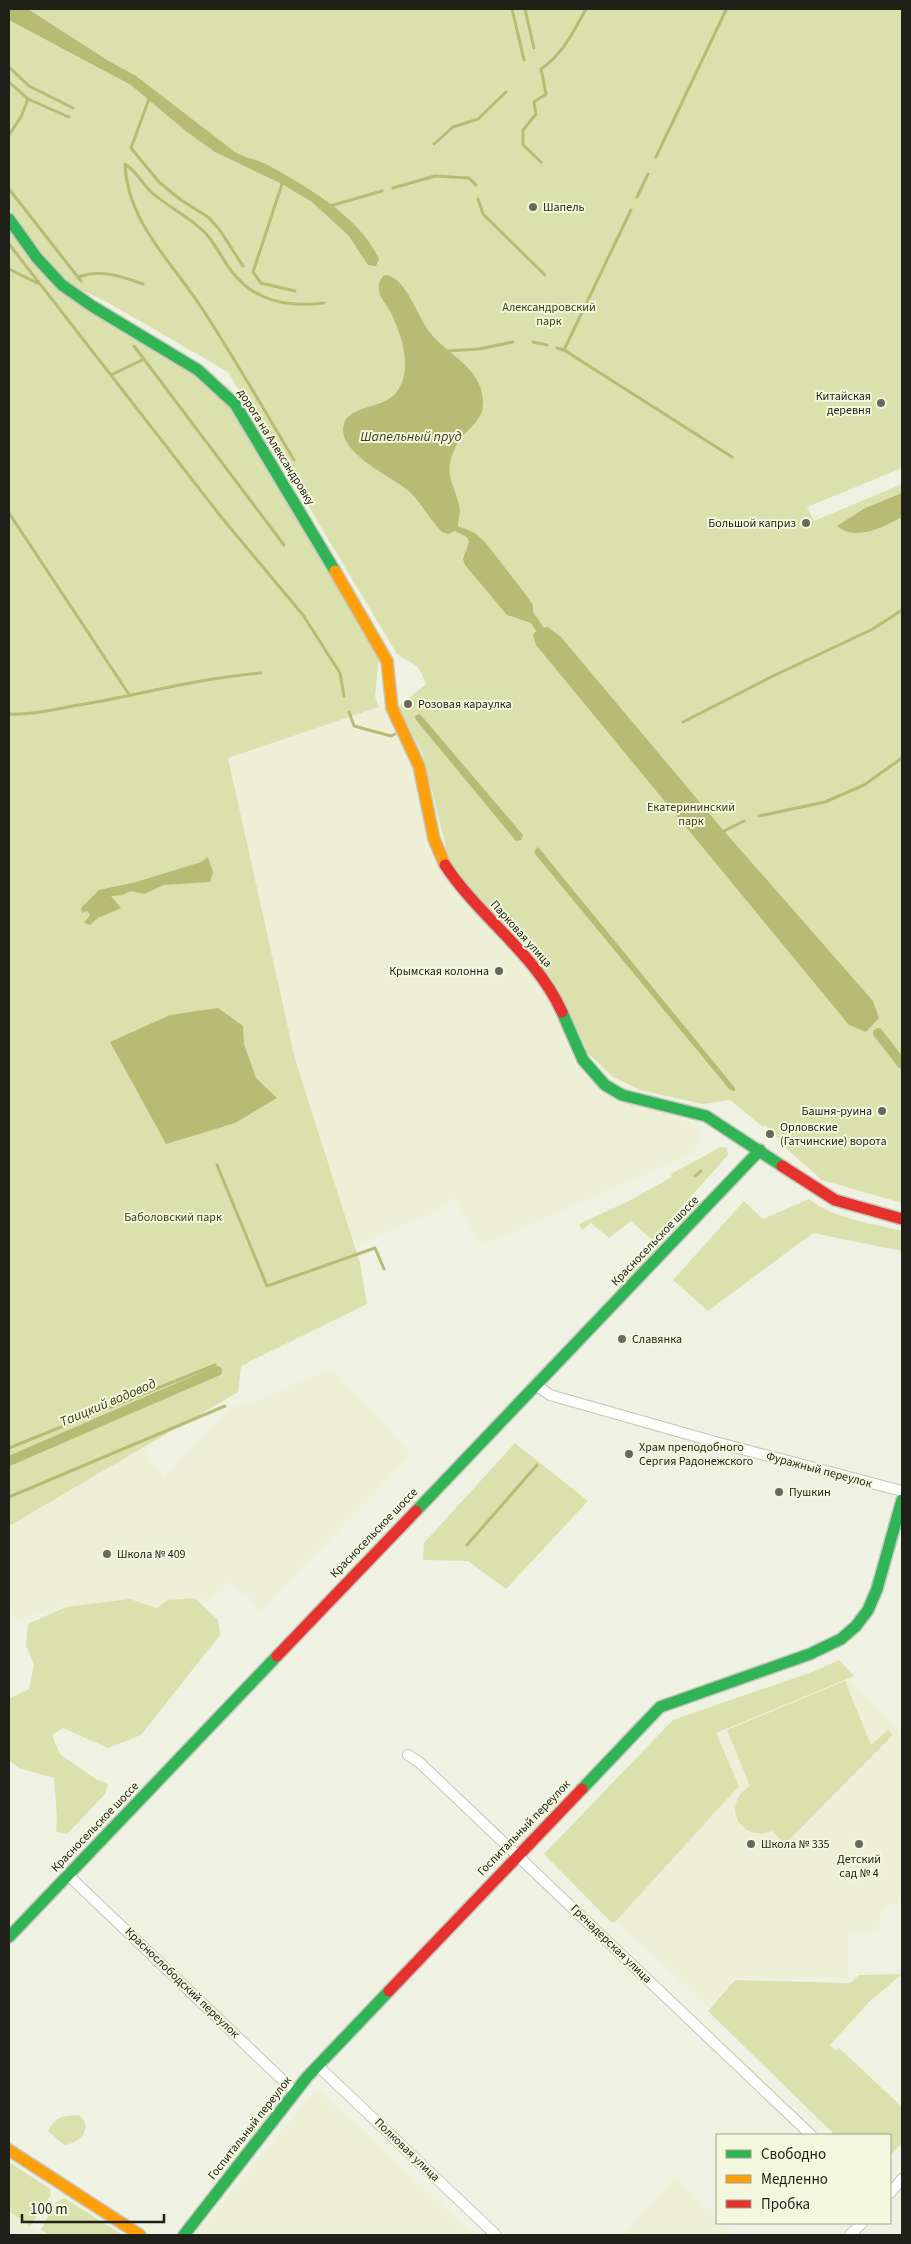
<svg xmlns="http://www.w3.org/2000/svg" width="911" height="2244" font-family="'Source Sans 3',sans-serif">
<rect width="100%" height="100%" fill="#eff1e3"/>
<!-- built -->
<path fill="#edf0d7" d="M385 706 411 755 442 871 457 894 534 976 558 1019 572 1056 582 1069 600 1090 615 1099 701 1125 700 1143 694 1153 488 1243H480L475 1237 456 1198 439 1210 355 1246 295 1059 228 758Z
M328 1370 335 1372 403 1444 411 1455 260 1612 245 1594 242 1595 230 1582 207 1603 197 1596 178 1605 123 1602 97 1629 62 1606 29 1616 20 1622 9 1608V1526L142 1448 164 1477 231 1407 250 1403Z
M846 1678 902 1731V1903L890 1905 881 1913 879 1931 849 1933 848 1979 735 1978 708 2007 616 1921 739 1786 716 1733Z
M317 2088 474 2235H194Z
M676 2178 717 2217V2223H723L736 2235H622Z
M9 2211 30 2226 44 2235H9Z"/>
<!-- green -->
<path fill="#dbe1ad" d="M9 9H902V468L807 507 814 521 902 484V1203L822 1180 778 1141 779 1139 765 1125 763 1127 730 1100 703 1104 640 1090 613 1077 588 1053 571 1015 550 977 472 895 453 868 447 852 423 755 398 707 426 684C418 662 415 666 397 654L228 372 107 302 73 286 52 266 9 209Z
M9 231 28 255 204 379 237 416 379 657 375 696 379 707 228 758 295 1059 360 1263 367 1304 241 1366 238 1392 9 1526Z
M721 1147 727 1148 728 1155 652 1240 631 1221 609 1238 591 1223 582 1230 579 1224 629 1201 672 1177 671 1174Z
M809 1199C833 1219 872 1223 902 1231V1251L813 1233 708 1311 673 1280 744 1201 763 1219Z
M515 1443 588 1501 506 1589 468 1561 423 1560 424 1543Z
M195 1598 218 1620 220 1635 141 1735 108 1748 63 1728 52 1735 60 1754 94 1778 108 1784 105 1794 67 1834 56 1832 57 1817 54 1778 19 1768 9 1760V1699L29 1689 34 1664 26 1645 28 1624 66 1607 130 1599 157 1608 168 1600Z
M839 1660 854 1676 716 1733 739 1786 616 1921 612 1923 544 1854 673 1720 815 1671Z
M845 1681 871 1745 888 1730 893 1735 785 1844 772 1831C738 1843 721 1803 750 1786L727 1730Z
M902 1974 869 2002 830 2045 836 2051 839 2048 902 2107V2143L890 2156V2135H835L708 2011 735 1980 850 1983 859 1975Z
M79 2115C95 2128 79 2144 64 2145L48 2131C57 2116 62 2116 79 2115Z
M9 2162 50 2189 51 2195 30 2226 9 2211Z
M64 2198 123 2235H49L41 2230 55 2203Z"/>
<!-- water -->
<path fill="#b6bc74" d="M9 9H28L107 60 136 76 235 152C245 158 256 159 266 164 305 185 361 218 379 259L376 266 368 265 349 236 312 202 282 184 215 152 187 132 131 85 9 20Z
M384 275C405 275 417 315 428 330 446 355 481 366 483 400 484 419 472 425 461 438 457 443 453 452 451 459 445 478 458 492 460 511 460 515 458 521 458 526L475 533 485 542 526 595 533 605V612L544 628 548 627 561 637 724 831 873 1001 879 1018 866 1032 849 1025 536 645 533 635 536 631 531 623 507 615 465 565 463 559 469 542 467 537 455 531 448 534 442 532C430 520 422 504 410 492 392 476 329 450 346 419 359 404 387 408 398 390 413 367 401 334 391 313 387 305 379 297 379 289 378 283 381 279 384 275Z
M902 493V517C883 527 856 542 837 526L865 508Z
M420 714 523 835 521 840 516 841 416 720 415 716Z
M538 847 735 1088V1091L730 1090 535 854 534 851Z
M208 857 213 872 210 882 164 885 144 894 131 891 122 895 111 896 121 908 98 918 90 925 84 923 90 915 87 911 82 913 81 908 99 890 136 882 201 862Z
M218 1008 243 1026 244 1044 256 1078 277 1098 235 1123 166 1144 110 1042 170 1015Z"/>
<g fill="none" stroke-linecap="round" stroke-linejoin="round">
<!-- stream -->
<path stroke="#b6bc74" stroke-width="3" d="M512 9 524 60
M525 9 534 48
M9 67 29 86 73 108
M9 82 28 99 69 117
M149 99 131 148 159 182 181 200 208 217 219 229 243 266
M9 135 21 117 28 99
M434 144 453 127 478 119 506 92
M656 157 726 10
M541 162 523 145V130L536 114 534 102 546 94 541 69C563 54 573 32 586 9
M125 164C127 223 174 264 203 310 235 359 264 410 294 460
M125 164C137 172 142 183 151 192 169 208 193 218 208 236 218 248 224 263 234 274 256 302 291 307 324 303
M282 184 253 272 261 283 295 291
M393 188 435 176 469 178 476 185
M9 189 81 281
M637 197 648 174
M478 199 483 214 545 275
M330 206 382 191
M9 244 222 518 303 615 340 673 344 696
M9 269 37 283
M78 277C100 269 121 276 143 284
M533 342 547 345
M134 346 284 545
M557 348 564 350 732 457
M564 350 631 210
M448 351 479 349 513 342
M111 375 144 359
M9 513 130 696
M349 712 354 726 391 736 395 734
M9 714C30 715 52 710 73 706 136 696 197 678 261 673
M683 722 773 676 873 629 902 610
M759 816 825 802 864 785 902 758
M724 831 744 821
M217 1165 267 1286 375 1248 384 1269
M695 1176 701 1171
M9 1448 215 1365
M9 1497 225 1406
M467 1545 537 1465"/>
<!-- canal -->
<path stroke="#b6bc74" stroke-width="10" d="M878 1033 902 1064
M9 1461 217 1371"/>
<defs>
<path id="street" d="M536 1385 550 1395 719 1443 902 1491
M408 1755 419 1762 811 2135
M68 1875 295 2092
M318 2066 496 2235
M890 2193 902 2179
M850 2235 862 2223"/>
<path id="fast" d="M9 219 37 258 62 285 92 306 198 370 235 404 335 571
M562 1012 583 1060 605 1085 622 1095 706 1116 782 1166
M416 1511 760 1150
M582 1789 660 1707 810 1654 841 1639 856 1626 868 1610 877 1589 902 1500
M9 1937 277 1656
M184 2235 307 2077 389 1991"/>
<path id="slow" d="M335 571 387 661 392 708 419 766 434 839 445 865
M9 2150 140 2235"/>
<path id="jam" d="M445 865C480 918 536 954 562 1012
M782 1166 835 1200 902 1219
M277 1656 416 1511
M389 1991 582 1789"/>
</defs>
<!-- street casing -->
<use href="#street" stroke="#c4c6bb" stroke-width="12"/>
<!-- fast casing -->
<use href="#fast" stroke="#c4c6bb" stroke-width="14"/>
<!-- slow casing -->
<use href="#slow" stroke="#c4c6bb" stroke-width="14"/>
<!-- jam casing -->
<use href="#jam" stroke="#c4c6bb" stroke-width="14"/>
<!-- street -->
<use href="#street" stroke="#fdfdfb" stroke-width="10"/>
<!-- fast -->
<use href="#fast" stroke="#30b455" stroke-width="11"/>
<!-- slow -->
<use href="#slow" stroke="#ff9f0a" stroke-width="11"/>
<!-- jam -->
<use href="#jam" stroke="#e5322d" stroke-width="11"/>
</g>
<!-- markers -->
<g fill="#68695e" stroke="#f3f7dd" stroke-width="2">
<circle cx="533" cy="207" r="5"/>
<circle cx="881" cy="403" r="5"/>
<circle cx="806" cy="523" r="5"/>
<circle cx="408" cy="704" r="5"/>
<circle cx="499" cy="971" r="5"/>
<circle cx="882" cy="1111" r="5"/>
<circle cx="770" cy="1134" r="5"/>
<circle cx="622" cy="1339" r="5"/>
<circle cx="629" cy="1454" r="5"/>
<circle cx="779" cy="1492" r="5"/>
<circle cx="107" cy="1554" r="5"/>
<circle cx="751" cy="1844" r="5"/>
<circle cx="859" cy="1844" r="5"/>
</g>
<g text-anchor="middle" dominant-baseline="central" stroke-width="4" stroke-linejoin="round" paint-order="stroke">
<!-- poi labels -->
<g font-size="12" fill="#1f2017" stroke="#f3f7dd" text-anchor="start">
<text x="543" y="207">Шапель</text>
<text x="871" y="396" text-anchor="end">Китайская<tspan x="871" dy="14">деревня</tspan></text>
<text x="796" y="523" text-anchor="end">Большой каприз</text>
<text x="418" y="704">Розовая караулка</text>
<text x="489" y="971" text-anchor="end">Крымская колонна</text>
<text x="872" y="1111" text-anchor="end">Башня-руина</text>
<text x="780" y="1127">Орловские<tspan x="780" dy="14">(Гатчинские) ворота</tspan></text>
<text x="632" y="1339">Славянка</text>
<text x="639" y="1447">Храм преподобного<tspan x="639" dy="14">Сергия Радонежского</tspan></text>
<text x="789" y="1492">Пушкин</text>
<text x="117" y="1554">Школа № 409</text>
<text x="761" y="1844">Школа № 335</text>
<text x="859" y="1859" text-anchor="middle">Детский<tspan x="859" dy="14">сад № 4</tspan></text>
</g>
<!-- park labels -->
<g font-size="12" fill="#3c4017" stroke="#f3f7dd">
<text x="549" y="307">Александровский<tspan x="549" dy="14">парк</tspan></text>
<text x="691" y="807">Екатерининский<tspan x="691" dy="14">парк</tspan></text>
<text x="173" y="1217">Баболовский парк</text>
</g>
<!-- street labels -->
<g font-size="12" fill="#1f2017" stroke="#f3f7dd">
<text transform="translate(276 447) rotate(58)">дорога на Александровку</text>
<text transform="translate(521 934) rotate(48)">Парковая улица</text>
<text transform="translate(655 1241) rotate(-46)">Красносельское шоссе</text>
<text transform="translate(819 1470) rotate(15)">Фуражный переулок</text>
<text transform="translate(374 1533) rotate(-46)">Красносельское шоссе</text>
<text transform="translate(95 1827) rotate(-46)">Красносельское шоссе</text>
<text transform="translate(524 1828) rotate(-46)">Госпитальный переулок</text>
<text transform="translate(611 1944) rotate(44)">Гренадерская улица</text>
<text transform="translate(182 1983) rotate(44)">Краснослободский переулок</text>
<text transform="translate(250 2128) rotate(-52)">Госпитальный переулок</text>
<text transform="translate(407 2150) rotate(44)">Полковая улица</text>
</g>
<!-- water labels -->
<g font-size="14" font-style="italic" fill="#3e4118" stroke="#f3f7dd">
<text x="411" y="437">Шапельный пруд</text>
<text transform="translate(108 1403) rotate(-23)">Таицкий водовод</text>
</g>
</g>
<!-- border -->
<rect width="911" height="2244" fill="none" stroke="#1f2017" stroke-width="20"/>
<!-- legend -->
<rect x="716" y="2134" width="175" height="90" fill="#f3f7dd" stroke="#9ea18e"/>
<rect x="726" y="2150" width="25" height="8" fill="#30b455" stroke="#9ea18e"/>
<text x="761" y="2159" font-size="15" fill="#1f2017">Свободно</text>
<rect x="726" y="2175" width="25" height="8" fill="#ff9f0a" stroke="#9ea18e"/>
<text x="761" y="2184" font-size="15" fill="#1f2017">Медленно</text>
<rect x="726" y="2200" width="25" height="8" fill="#e5322d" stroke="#9ea18e"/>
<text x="761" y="2209" font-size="15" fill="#1f2017">Пробка</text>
<!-- scale -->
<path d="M22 2214v8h142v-8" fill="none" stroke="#1f2017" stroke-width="2.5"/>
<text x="30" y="2214" font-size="15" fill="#1f2017" stroke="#f3f7dd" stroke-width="4" paint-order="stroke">100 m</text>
</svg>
